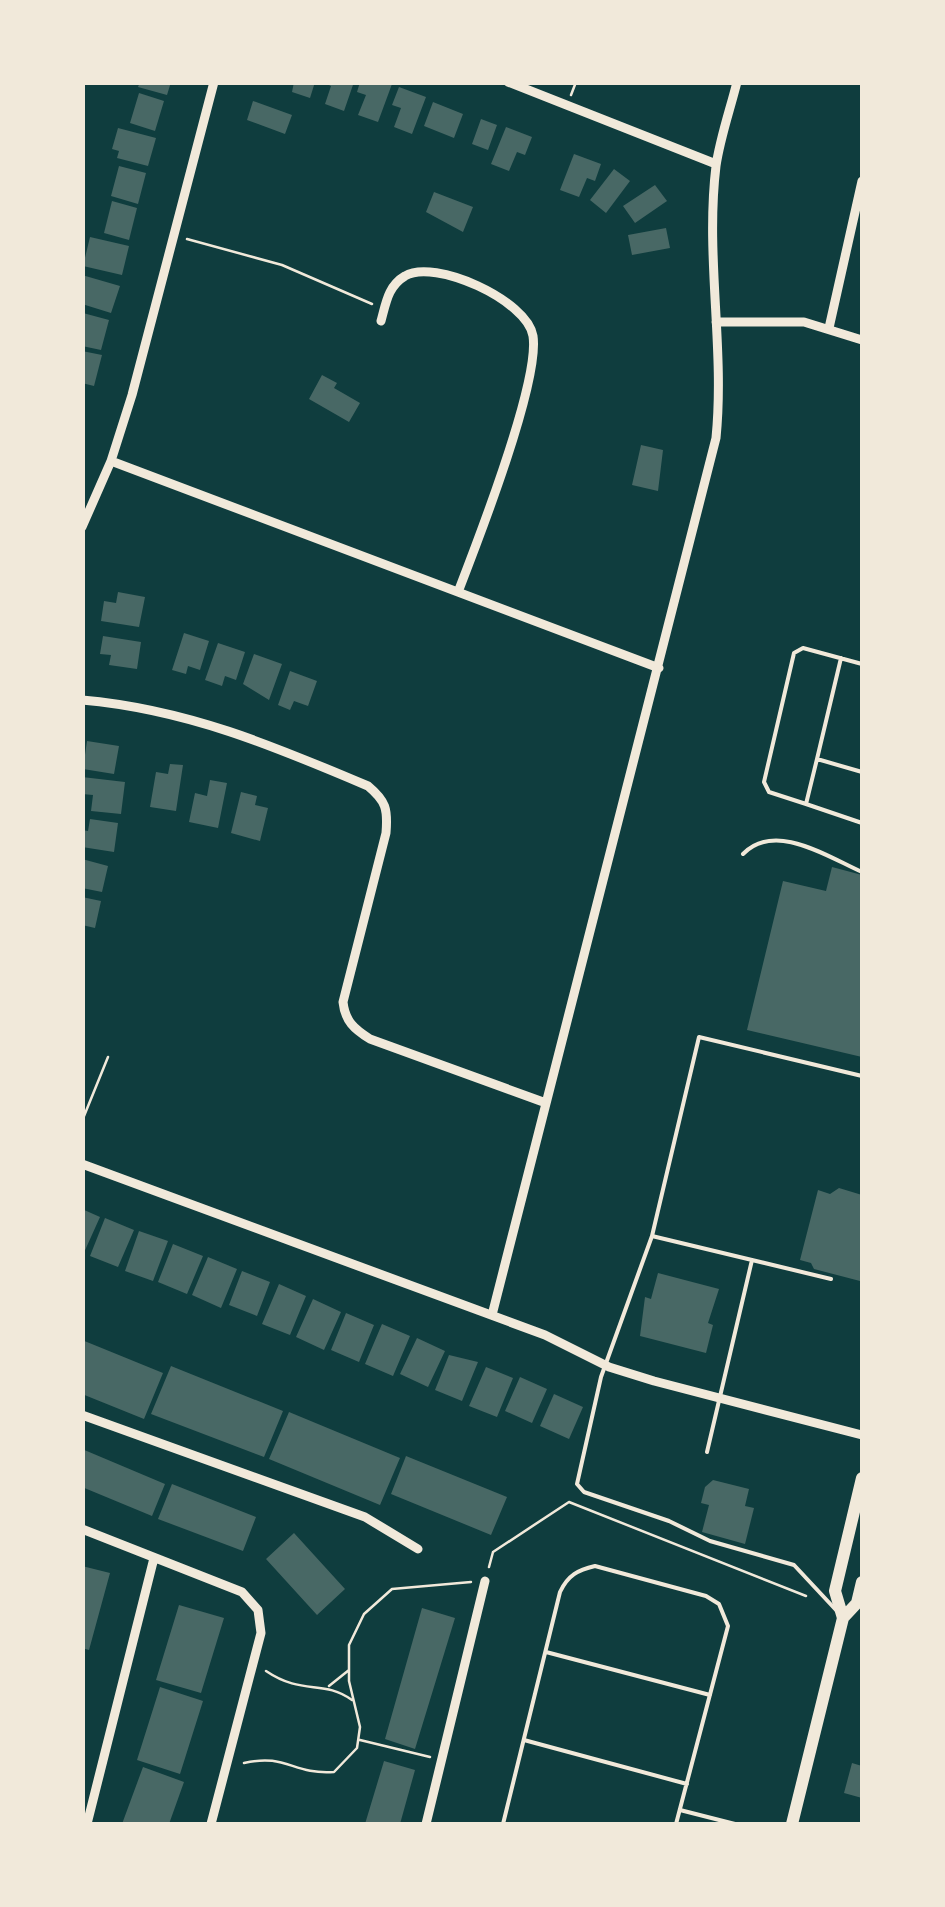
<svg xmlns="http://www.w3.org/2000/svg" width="945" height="1907" font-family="'PT Sans',sans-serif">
<rect width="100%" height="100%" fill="#0f3d3e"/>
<!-- building -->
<path fill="#486865" d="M140 82H171L167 95 138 87Z
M294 82H315L310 98 292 92Z
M354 82 344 111 325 104 331 86 323 82Z
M360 82 392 84 378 122 358 115 366 95 357 92Z
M399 87 426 97 412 134 394 127 401 108 392 105Z
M139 93 164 101 155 131 130 123Z
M253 101 292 115 285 134 247 120Z
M433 102 463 114 454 138 424 126Z
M481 119 497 125 488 150 472 144Z
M506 127 532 137 525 155 517 152 509 171 491 164Z
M118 128 156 138 148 166 117 158 119 151 112 149Z
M574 154 601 164 595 181 587 178 579 197 560 190Z
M119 166 146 173 138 204 111 196Z
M614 169 630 181 606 213 590 200Z
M655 185 667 201 635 223 623 206Z
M434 192 473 207 463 232 426 212Z
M112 201 137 208 129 240 104 233Z
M666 228 670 248 632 255 628 235Z
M90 237 129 246 122 275 83 266Z
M82 275 120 286 111 313 82 304Z
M83 313 109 320 101 350 82 346Z
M82 351 102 355 94 386 82 383Z
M322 375 337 383 334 388 360 403 349 422 309 399Z
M641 445 663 450 658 491 632 485Z
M118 592 145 597 139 627 101 621 104 601 116 603Z
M184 633 209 641 200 670 188 666 186 674 172 670Z
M103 636 141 642 137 669 109 665 111 655 100 654Z
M218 643 245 652 236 680 225 676 222 686 205 680Z
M254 654 282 664 269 700 243 684Z
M290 671 317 681 308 706 294 701 290 710 278 705Z
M87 741 119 746 114 774 83 769Z
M170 764 183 765 176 811 150 807 156 772 168 774Z
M82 777 125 782 121 814 91 811 93 795 82 794Z
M210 780 227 783 218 828 189 822 195 793 207 796Z
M241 792 257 796 255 805 268 808 260 841 231 833Z
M90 819 118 823 114 852 82 847V830L88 831Z
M82 859 108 866 102 892 82 888Z
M832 867 862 875V1057L747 1030 783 881 826 891Z
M82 897 101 901 95 928 82 925Z
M839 1188 862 1195 860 1281 814 1269 811 1263 800 1260 818 1190 830 1194Z
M82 1209 100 1217 82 1257Z
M105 1218 134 1230 118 1267 90 1256Z
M139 1231 168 1241 153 1281 125 1271Z
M173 1244 203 1256 187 1294 158 1282Z
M208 1257 237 1269 221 1308 192 1295Z
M242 1271 270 1282 257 1316 229 1305Z
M658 1273 719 1289 708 1323 713 1325 706 1353 640 1336 645 1297 651 1299Z
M279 1284 306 1296 290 1335 262 1324Z
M313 1299 341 1312 324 1350 296 1337Z
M346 1313 374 1325 359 1362 331 1350Z
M382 1324 410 1336 393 1376 365 1364Z
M417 1338 445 1351 428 1387 400 1374Z
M82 1340 163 1373 144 1419 82 1394Z
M449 1355 478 1362 462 1401 435 1390Z
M171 1366 283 1411 264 1457 151 1414Z
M486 1367 513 1378 497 1417 469 1406Z
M520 1377 547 1389 532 1423 505 1411Z
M554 1394 583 1407 569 1439 540 1426Z
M289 1412 400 1458 380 1505 269 1459Z
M82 1449 165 1484 152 1516 82 1487Z
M406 1456 507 1497 491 1535 391 1494Z
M713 1480 749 1489 745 1506 754 1508 745 1544 702 1532 709 1505 701 1503 705 1487Z
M172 1484 256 1517 243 1551 158 1519Z
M294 1533 345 1589 317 1615 266 1559Z
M82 1566 110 1573 89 1650 82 1648Z
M179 1605 224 1618 201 1693 156 1680Z
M422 1608 455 1618 415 1749 385 1739Z
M160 1687 203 1701 180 1774 137 1760Z
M384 1761 415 1770 400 1824H365Z
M852 1763 862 1766V1798L844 1793Z
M143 1767 184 1782 169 1824H122Z"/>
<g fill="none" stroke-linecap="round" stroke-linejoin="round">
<!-- path -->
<path stroke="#f1e9da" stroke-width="2.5" d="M571 95 576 82
M187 239 282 265 372 304
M82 1121 108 1057
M489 1567 493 1552 569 1502 806 1596
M266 1671C303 1696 323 1679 352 1700
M329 1686 349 1670
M360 1740 430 1757
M244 1763C287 1753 292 1775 334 1772L357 1748 360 1727 349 1681V1645L364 1614 392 1589 471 1582"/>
<!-- service -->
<path stroke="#f1e9da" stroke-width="4" d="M817 759 841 658
M862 772 817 759 806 804 862 823
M806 804 769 792 764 782 794 653 803 648 862 664
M743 854C775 821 828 857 862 872
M652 1236 601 1377 577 1484 584 1492 669 1521 710 1541 794 1565 836 1610
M752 1260 831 1279
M707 1452 752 1260 652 1236 699 1037 862 1076
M546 1652 710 1695
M524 1740 687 1784
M680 1810 735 1824
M503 1824 560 1592C568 1575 578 1570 595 1566L706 1596 719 1604 728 1626 676 1824"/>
<!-- minor -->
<path stroke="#f1e9da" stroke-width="9" d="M508 82 716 164
M381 321C386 303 388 286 405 276 434 258 527 300 533 336 540 382 477 543 458 592
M716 322H804L862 340
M829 328 862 181
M111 461 659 668
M82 527 111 461 132 395 214 82
M82 700C186 709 274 746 368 786 386 801 388 809 386 833L343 1002C345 1021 354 1029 370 1039L546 1103
M82 1164 545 1335 609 1367 654 1381 862 1435
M492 1315 716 438C725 348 705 257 716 166 720 138 730 110 737 82
M82 1415 365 1517 418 1549
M82 1529 242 1592 258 1610 261 1633 211 1824
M87 1824 154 1558
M426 1824 485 1581"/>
<!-- secondary -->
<path stroke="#f1e9da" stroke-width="12" d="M843 1618 857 1603 862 1582
M792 1824 843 1618 835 1591 862 1478"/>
</g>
<!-- border -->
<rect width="945" height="1907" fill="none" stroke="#f1e9da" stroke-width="170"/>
</svg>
